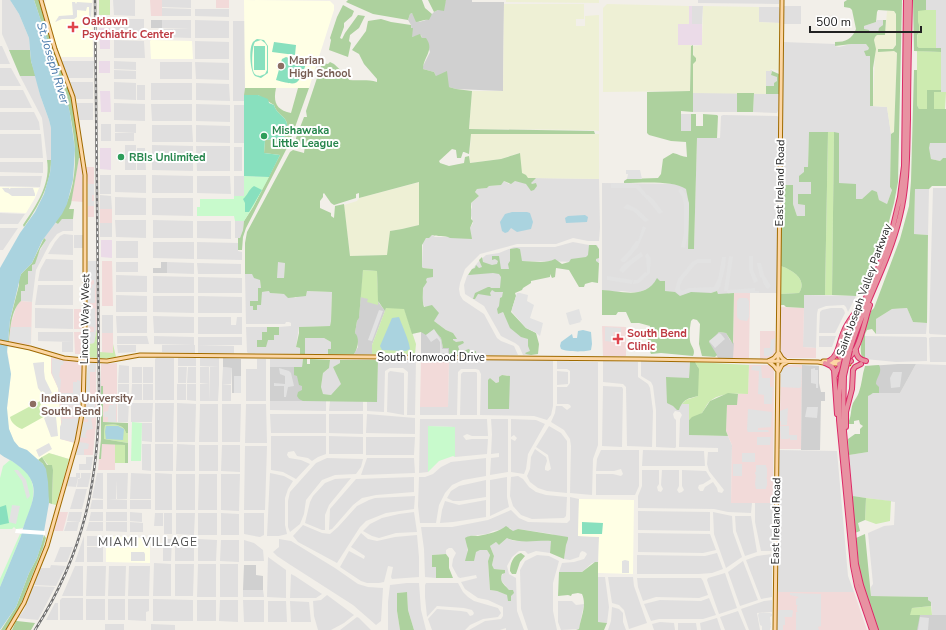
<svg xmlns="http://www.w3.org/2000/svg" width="946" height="630" font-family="'Nunito Sans',sans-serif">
<rect width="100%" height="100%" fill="#f2efe9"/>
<!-- residential -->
<path fill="#e0dfdf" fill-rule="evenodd" d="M2 0H10L19 14 29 38 30 50H9L2 34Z
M113 0H135V16L114 15Z
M162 0H191V8L162 7Z
M698 0H780L779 4H776L698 3Z
M926 0H946V109V93L941 92V49L936 48V10H926Z
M692 6H703L702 24H692Z
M783 6H801V24H783Z
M759 7H779L780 9V23L759 22Z
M162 8 191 9V16H162Z
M195 9H229V17L195 16Z
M113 19H144V37H114Z
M162 20H191V29L162 28Z
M195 20 229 21V38H195Z
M877 20H883V25L878 33H870L869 31 864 29V26L876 22Z
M233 21H245V88L244 101H233Z
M160 29H191V38L160 37Z
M114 40 144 41 145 58H114Z
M195 41 229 42V59H195Z
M783 42 835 44V46L839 47 851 44H866L869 48 868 50 870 56V106L887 107 891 134 890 187 892 190 887 204 879 200 877 192 862 199H856L838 183 839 133 809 132 808 167 812 182 811 194H798L805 204V216H797L793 204 792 185H781Z
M0 46H2L10 64H0Z
M62 61H94L93 78H68Z
M114 61 136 62V70L114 69Z
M160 62H192V79H160Z
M195 62 229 63V80L196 79Z
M0 68H11L21 86H0Z
M114 70 136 71V79H114Z
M772 70 771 75 777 76V81L774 86H766V71Z
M20 76H36L40 95 49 120 51 128V160H47L42 118Z
M70 82H93V99H76Z
M114 82 136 83V100L114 99Z
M151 83H192V100H151Z
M196 83 229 84 230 101 196 100Z
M137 85H145V100H137Z
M0 90H23L32 108H0Z
M693 93H737V112H693Z
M754 93 779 94 778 111 777 113 753 112Z
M77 103H93V120H79Z
M114 103 145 104V121L114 120Z
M151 104H192V121H152Z
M196 104 230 105V122L196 121Z
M234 105H244V143H234Z
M0 112H34L39 122 40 130H0Z
M681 114H691V131H681Z
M723 115 777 116 779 117 777 293H728V294H718L717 291 711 293H689L683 296H680L665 291V281H659L655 282 651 288 639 292H630L622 291 616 292 602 290V183L689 184 688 248 694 249 697 138H720L721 116Z
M101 124H111V141H101Z
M115 124H136V133L115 132Z
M152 125H192L193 142H152Z
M196 125 230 126V143L196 142Z
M115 133H134V141H115Z
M0 134H41L43 158H0Z
M930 143H946V158H943L940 161 931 159 928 148Z
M125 145H136V170H125Z
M152 145 193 146V171L152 170Z
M196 146H230V171H197Z
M234 147H242V171H234Z
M137 148H145L146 170H137Z
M0 162H43V173L0 172Z
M100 175H111V194H100Z
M115 175H146V193L115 192Z
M152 175 193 176V193H152Z
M0 176H42L40 187 0 186Z
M197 176H230L231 194 197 193Z
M234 176H244V197L234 196Z
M536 178 599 179 600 228 599 241H588L573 238 556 244H517L480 254 465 269 460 283 459 289 460 295 463 300 484 314 497 338 501 341 514 346 518 355H476L460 353 458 346 453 340 450 332 446 330 434 321 428 306 425 307 422 301 423 296V288L426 280 427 277H433V269L423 268 422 267 423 242 426 238 432 235 435 237H448L470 228 473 223 470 212 472 207 471 203 479 196 475 192 477 189 487 188 489 186 500 185 504 181 509 184 515 181Z
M915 188 929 189 928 235 914 234Z
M933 188H946V335L930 334 929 333Z
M100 195 111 196 112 209H100Z
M115 197 146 198V215H115Z
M152 198H193V216L152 215Z
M0 213 25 214 18 224H0Z
M62 219H73V231H63L57 234 50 243 36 270 32 302 21 301V291L25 284H28V271L46 240 44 238 55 222 58 224Z
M115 220H146V238L116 237Z
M153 220 193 221V238H153Z
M197 221H231V239L197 238Z
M235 221H244L243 230 240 238H235Z
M100 223H112V237H100Z
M0 228H18L3 250H0Z
M64 234 73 235V255L48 254 55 242 60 236Z
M74 235H83V248H74Z
M116 241H138V258H116Z
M153 242H194V259L153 258Z
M197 242 238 243V251L242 252V260L197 259Z
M573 242 589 245H597L598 247 599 262 511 261V270H505L503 313 513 329 532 335V355H523L519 346 515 343 501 336 484 306 465 294 464 285 467 276 478 262 486 255 499 253 514 247H555Z
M46 259 73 260V281H38L40 270Z
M116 262H138V272H116Z
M167 262 194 263V274L167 273Z
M277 262H285L284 278H277Z
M197 263 241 264V274H198Z
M245 274H252L260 279 261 288H258V301H250L253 306V310L257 305 261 292 270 291V293L284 294 296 298 297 296H306L307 291 332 292 331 321 330 326 299 327 296 347 300 348V354L248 353 247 352 246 327H267V332L262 340H257L268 339 274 335H279V327L291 326V323L289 322H286L285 324H246Z
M116 275 147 276V292H116Z
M153 276 194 277V293H153Z
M198 277 242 278V293H198Z
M38 285H73V305H35Z
M116 295 147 296V312H116Z
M804 295 856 296 848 312 846 307 844 305 826 306 818 309 817 314 816 348 803 347Z
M153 296H194V313L153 312Z
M198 296 242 297V313H198Z
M35 308 73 309V329L35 328Z
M831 308H842L844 310 845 313 835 333H819L820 312 822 310Z
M907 308 913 322 927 323 926 334H876V319L892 309Z
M102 315H113V333H102Z
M116 316H147V333H117Z
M153 316 194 317V333H154Z
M198 317H231V325H236L237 317H242V334H198Z
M38 332H73V342L38 341Z
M117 336H147L149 344H117Z
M154 336 194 337V345L154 344Z
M819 336H836L832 347H819Z
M865 336 926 337 927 338V361L896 362 865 359Z
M198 337H242V345H198Z
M931 337H946V362H930L929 338Z
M305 338H324L331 342V349H328V354H305Z
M62 342H73V352H62Z
M117 345H136V352L118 353Z
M162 345H195V353L162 352Z
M198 345 234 346V353H198Z
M157 357 174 358V400H155V359Z
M178 358H196V366H178Z
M200 358H219V367L200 366Z
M257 359H266V401H246V369H257Z
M270 359H303L302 367 299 368 270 367Z
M330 360H340V363L333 367 342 382 341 385 333 394 331 395 322 394 321 387 323 373 328 369Z
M378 360H416L415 415H407L408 372 403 368H390L385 371 384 412 367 411V401H377Z
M449 360H553V406L551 415 547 420 534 416 480 415 481 374 479 370 476 369H461L458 372 457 415H420V407H448ZM502 375H508L488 409 490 378 496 383 499 382Z
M557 361 598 362V445L593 459 592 495 570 493 571 446 570 439 564 430 551 422 555 413 556 406H562L567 410 571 407 570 405 568 404H557V387H567L570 383V371L567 369H557Z
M603 361 638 362V377L648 384 650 388 653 411 652 447 627 446 626 387 623 384 603 382Z
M641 361 690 362 689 378 666 379 667 385 689 404V435L728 436 732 445 731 503H752L751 513 728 512 714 509 638 508V496L642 486V470H659V484L657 487 658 491 661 492 663 489 661 485 662 470H679V486L677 490 679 493 682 492 684 490 682 486V470L706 471 711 479 703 484 699 485 698 488 700 491H703L705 487 713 482 717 488 718 492 722 493 724 490 709 471 707 464 708 452H718V448L679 447 680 419 682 415 680 412 675 411 673 414 674 418 676 420V447L675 448 656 447V410L653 386 651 382 641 376Z
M916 364 946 365V615H932L931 602 928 600V597L871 596V587L873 584 868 533 884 526 894 525 895 502 853 496 849 455 868 452V395L873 393H900Z
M119 365 129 366V383H118Z
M132 367H142V383H132Z
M143 367H153V383H143Z
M178 367H187L186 383H178Z
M188 367H196V383H187Z
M200 367H209V384L200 383Z
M210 367H219V384H212H219L218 401H209Z
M223 367 232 368 231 384H222Z
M390 371 404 373V415L387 412 388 373Z
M557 371 568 372V384L557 385Z
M463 372H476L477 373V415H460L461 374Z
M118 384H129V400H118Z
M132 384H142V400H131Z
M143 384H153V400H143Z
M177 384H186V400H177Z
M187 384H196V401L187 400Z
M200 384H209V401H200Z
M222 384 231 385V401H222Z
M603 386 622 387 623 389 622 447 602 446Z
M270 401H326V411L270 410Z
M330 401H363V411H329Z
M118 403H129L128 422H118Z
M131 403H142V422H131Z
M142 403H153L152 422H142Z
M155 403H174L173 442H155Z
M177 403 196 404 195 442H177Z
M200 404H218V442H199Z
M222 404H241L240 442H222Z
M246 404H266L267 443H245Z
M270 414H326V433H271Z
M329 414H363V434L329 433Z
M367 414 415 418V434L366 433Z
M420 419H487L488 436H472L467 434 463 436 466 440 472 439H488L487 454 455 457 454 427 428 426V472L419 473Z
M491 419H508V472L490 475 491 458 499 457V453L491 454 492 434Z
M511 419 536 420 545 424 528 454 526 469 524 474 511 472V439L515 441 517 438 514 435 511 437Z
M142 423H152V442L142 441Z
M549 426 561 433 567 441V493L547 491 538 488 530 482 527 476 530 469 531 457 535 449 546 457 547 461 545 467V470L548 471 551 469 548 455 536 447Z
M271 436H326V454L318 457 312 461 308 458 297 456 294 451 288 452 287 455 289 458 301 460 310 464 296 479 283 472 271 470Z
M329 436 363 437V454H329Z
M366 437H415L414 455H366Z
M142 444H151V471L142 470Z
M155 444H173V471H155Z
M177 444 195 445V471H176Z
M199 445H218V471H199Z
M222 445H240V472L221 471Z
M245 446H267L265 510H244Z
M601 450H639V486L635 495H596V474H613L621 476 623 474 621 469 614 471H596L597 459Z
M643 450 704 451 705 466H642Z
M778 450 837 451 848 576 854 592H777Z
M86 457H93L91 470H79V464H86Z
M327 458 363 459 361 467 356 474 335 475 322 480 306 500 304 514 300 524 290 532 288 527V501L290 492 316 463Z
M367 458H414L415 473 361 475Z
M486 458V476L463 480 452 485 445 493 439 505 436 523H420L418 506 419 477H425L433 474 441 467 451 462Z
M76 473H80V478H78L76 487 65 486 68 477H76Z
M81 473H91L88 487H77L78 479 81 478Z
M97 473H103V499L92 498Z
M107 473H128L127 499H117V480L116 499H107Z
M131 473 151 474V499H130Z
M155 473 172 474V510H155Z
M270 473 284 476 293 481 288 489 285 498V525L287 534 279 536H267Z
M176 474H195V510H176Z
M199 474H217V510H198Z
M221 474H240L239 511 221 510Z
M518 476 523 479 529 487 536 492 546 495 567 497 566 516 564 518 532 519 521 515 513 506 510 496 511 477Z
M414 477V492L376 495 362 498 353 505 332 529 329 530 330 509 356 479Z
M507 477V497L509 507 490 516V480Z
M351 478 329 505 325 515V530H322L305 523 310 502 313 496 325 483 335 479Z
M486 480V497L460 501H453L447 498 451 491 459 486Z
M76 489H87L82 509H70Z
M415 496 414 509 386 513 366 521 360 527 337 563 298 542 293 536 303 525 322 533 330 534 338 527 357 506 369 500 375 498Z
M570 497 579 499 578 536 599 537 598 562 592 563 582 572H559L562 563 574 562 584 559 587 554 585 552 582 551 580 553 579 557 570 560 564 559 566 542 552 534 518 529 513 532 510 528 493 531 487 534 469 536 467 546 468 555 480 550H487L490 555 488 561 490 590 497 591 508 595 511 601V596L509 590 500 579 505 570 494 569 492 565 494 556 490 546 496 542 499 545 507 538 514 541 540 540 552 541 550 553 536 551 528 554 525 551H519L512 557 507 566 509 574 516 578 517 611 524 630H506V628L500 630H469L485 621 501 619 503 616V607L488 600 478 598 465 589 461 582 477 578 476 575 460 578 458 577 452 566 453 559 456 553 452 548H449L446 550V554L432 555V567H436V578L425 577 424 549 421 527H452L488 520 511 510 519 518 528 522 567 523 570 520Z
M107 499 127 500V509H107Z
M92 500H103V509H90Z
M130 500H151V509H130Z
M486 500V517L453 522 440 523 442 510 445 501 459 505Z
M755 503H773L772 551H761L755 522Z
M638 511 710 512V531L638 530Z
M69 512H82L80 522 67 521Z
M91 512H103V521H89Z
M106 512H127V521H106Z
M130 512 142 513V522L130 521Z
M414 512 417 532 396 533 379 538 372 536 363 531 370 524 382 518 399 514Z
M713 512 732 516 733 532 742 557 726 568 714 534Z
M155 513H163V526H154Z
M164 513H172V534H164Z
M176 513H195L194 535 176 534Z
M198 513H217V535H198Z
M221 513 239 514V535H221Z
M244 513H264V535L260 537 244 534Z
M735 516H751L757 552 745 556 736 531Z
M67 522H79L77 531H64Z
M89 522H103V531H86Z
M106 522H127V532L106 531Z
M130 522 143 523V532H130Z
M361 533 368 539 377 541 395 537 417 535 419 557V577L392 579 391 577 393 567 388 566 384 582 379 583H367L361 581 340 567 349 551 364 559 365 556 351 547Z
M638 533 710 534 716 550 703 553 638 552Z
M84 536V562H75Z
M87 536H103V546H87Z
M163 539H172L171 561H163Z
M175 539H194V561H175Z
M198 539 217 540 216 561H198Z
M279 539 291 541 335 568 358 584 368 587 383 588 381 621 376 625 353 605 289 564 277 556 273 552 279 547Z
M221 540H239V562L220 561Z
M244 540 254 543 263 550 264 561H244Z
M60 547H73L67 562H54Z
M87 547H103V562H87Z
M717 553 723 569 712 573 699 574H637V555L705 556Z
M772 554V597L761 599 746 560 757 556Z
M537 555 549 556 559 561 553 583V611L557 630H528L521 609 520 570 525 561Z
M268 557 286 570V598L267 597Z
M743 561 758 600 740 606 728 572Z
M154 563 171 564V596H153Z
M175 564H194L193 596H175Z
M198 564H216V597H197Z
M220 564H238V597H220Z
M51 565 66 566 56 586 34 585 40 568H50Z
M75 566H83V596H62Z
M87 566H106L105 596H86Z
M109 566H126L125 596H108Z
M129 566H150L149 596H128Z
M725 573 737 608 719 614 707 580 708 578Z
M291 574 295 576 322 594 316 598H290Z
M598 577H605L609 607 607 623 598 622Z
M608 577H633L634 586 647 623 629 629 624 610 619 605 612 603Z
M637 578H701L703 581 708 595 699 598 656 597 643 601 638 587Z
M407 583H419L421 610 426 630H414L408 610 407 592 397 593V611L400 630H388V602L390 585Z
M426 583H458L463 592 468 597 474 601 498 608 501 613 498 617 483 619 470 625 465 630H432L428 619 437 609 461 611 467 612 470 616 473 615 474 613 472 610 464 608 437 606 427 617 425 597V585Z
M33 586 55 587 38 620 18 618 24 610Z
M243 590H263L264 597H243Z
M327 595 354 615 344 623 331 630H318L314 616 313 601 321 600Z
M62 598H83V620H60V600Z
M709 598 716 615 703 619H659L651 621 644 604 660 600 701 601Z
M86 599H105V620H86Z
M108 599H125V620H108Z
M128 599H149V611L146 612V621L128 620Z
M153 599 193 600V621H153Z
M197 600H216V621H197Z
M220 600H238V622L219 621Z
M243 600H264V622H244Z
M772 600V612L757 613 760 630H749L741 609 764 601Z
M268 601H286L287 622H268Z
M290 601 309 602 311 622H291Z
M558 601H572L576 605 584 604 579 629 561 630 558 622Z
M55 603H58V620H46Z
M612 607 619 609 623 613V622L626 630H608L611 621Z
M738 611 746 630H725L720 617Z
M357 617 359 618 371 630H340Z
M717 618 721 630H701L700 623Z
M660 622 674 623 675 630H654L652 624Z
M678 623H696L697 630H678Z
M105 624H124V630H105Z
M151 624 175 625V630H151Z"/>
<!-- commercial -->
<path fill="#f2dad9" d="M150 0H162V16H151Z
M216 0H229V8H216Z
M79 158H80L82 171 83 202 71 201Z
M86 167H94V217H88V183Z
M100 209H112V223H100Z
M88 261H96L97 329 94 343 88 344Z
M102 261H112L113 306H102Z
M734 293H750L749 358H733Z
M21 301 32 302 31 343 29 345 9 342V330L14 314 17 304Z
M780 307 804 308 803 347 816 348V358H785L782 356 780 343Z
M74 309H83V329H74Z
M602 326 626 327V356H603Z
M760 331H775V353L771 358 760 359Z
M74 332H83L81 354H75Z
M102 333H113V353H102Z
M51 357 64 360 79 362 82 365 80 414 74 443 60 439 61 422 51 373Z
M421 360H449L448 407H420Z
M91 363H96V423L93 455H75L85 414 88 366Z
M117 363V422H103V386H101V364Z
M749 365H770L774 368V371L773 503H731L732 445 726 431 727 405H737L738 394 748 393Z
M784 365H802L801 449H779L781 371Z
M102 444H115V470H98L99 459H101Z
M58 512H68L63 531H53Z
M777 592H854L867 630H777Z"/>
<!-- industrial -->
<path fill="#ebdbe8" d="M689 6H692V24H702V45H678V24H689Z
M99 28H110V49H100Z
M99 61H110V73H99Z
M100 91H110L111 112H101Z
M100 148H111V170L100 169Z
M101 240H112V258L101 257Z"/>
<!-- education -->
<path fill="#ffffe5" d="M46 0H92L93 57H61L55 42 45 2Z
M244 0 330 1 334 5V10L309 88H245Z
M151 40 192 41 193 59H151L150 41Z
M0 187 39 188 35 198 26 213 0 212Z
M7 347 24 349 51 357V373L58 388 61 422 60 439 74 443 69 459 53 454 42 457 38 460 27 450 19 447 14 441 9 429 7 419V408L11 374Z
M579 499 634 500 633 574 598 573 599 537 578 536Z
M106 536 133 537 150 539V563L106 562Z"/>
<!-- religious -->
<path fill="#d0d0d0" d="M446 0H472V2H504L503 91 456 89 449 87 436 76 434 72 423 69V66L430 52 426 40 422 38 421 35 412 37 411 25 408 20 410 14 412 13 419 22 426 20 434 12 438 10 444 5Z
M151 20H162V28H151Z
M161 262H167V273H153V268H161Z
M363 270 377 294 379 303 385 311 372 345V354H354L358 347 357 339 355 333 357 321 359 317Z
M434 329 441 338 443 348H449V355H421V332H424Z
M719 332 726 333 730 340 734 343 733 358H718L709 343 711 338Z
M223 358 241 359V393H232V368L223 367Z
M898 364H916L900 393H868L869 366Z
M802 365 819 366V383L821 392H825V401H821L820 450H801Z
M270 367H294V375H303V401H270Z
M244 565H256V575L263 576V590H243Z
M909 615H946V630H909Z"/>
<!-- farmland -->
<path fill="#eef0d5" d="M506 0H599V3L506 2Z
M504 4H584V19H576V26H585V16L599 15V131L590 130 469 129 472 91H503Z
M607 4 689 6V24H678V45H691L690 91 603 92V8Z
M703 6 759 7V22L780 23 779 71 771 69 770 71H766V94L693 93V64L694 62 693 46 702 45Z
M887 11H894L896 14V45L893 49H878V51H894L897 53 894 132 891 134 887 107 873 106 875 53 874 40 875 37 877 35H885Z
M471 134H599V179L527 178 521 173 519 153 501 159 469 163Z
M420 182 419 225 402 229 390 231 388 255 350 256 344 205 357 201 359 198Z"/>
<!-- grass -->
<path fill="#cdebb0" d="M99 0H110V15H99Z
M918 10H936V48H919L917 46Z
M917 51 941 52V90H927V109H919L917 105Z
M934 92H946L945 109H934Z
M828 132H834L832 295H825Z
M781 266C792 270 808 279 799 293L781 294Z
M363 270 377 271C377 280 379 299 378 305L367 302 368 299 360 297Z
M386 308H404L416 344 415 354H372V345Z
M97 329V358L90 357 88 353V344L94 343Z
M113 344 116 357 100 359V352L113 353Z
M695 362 749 365 748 394C734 394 721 392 709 402 706 405 705 409 702 413 699 416 693 417 689 420V404H682L686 400 698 396V367Z
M40 401 41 404 39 408 42 412H45L47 415 22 429C17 427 11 423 10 417Z
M105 425C113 424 124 424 126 433H128V443L104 439V433Z
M115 444 125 445V463H115Z
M49 453 69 459 56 505 52 504 53 475 52 465H48L42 457Z
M866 498 891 501 890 521 876 524 865 520Z
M931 606 932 615H909L912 608Z"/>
<!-- forest -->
<path fill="#add19e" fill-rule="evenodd" d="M34 0H39L51 44 71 96 80 158H79L71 204 69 209H74L73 219H62L58 224 55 222C84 187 76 134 65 93 63 83 58 74 55 64 48 43 41 21 34 0Z
M348 0H422L425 8 432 14 429 20C424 19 421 22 416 22L412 13 410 14 408 20 373 14 346 2Z
M428 0H446L444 11 438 10 434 12Z
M847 0H902L898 182 894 203 883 244 856 296 832 295 834 132 839 133V183L856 184V199H862L872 190 877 192 879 200 887 204 892 190 890 187 891 134 894 132 897 53 894 51 878 52V49H893L896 45V14L894 11 878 10 877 12 876 22 864 26V29L869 30 870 33H878L879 28 883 25V20H886L885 35H877L875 37 874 40 876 49 873 68V106H870V56H866L864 51 868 50 869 48 866 44H851L835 46V42C846 42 852 39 856 29L852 10 850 8 844 7V2Z
M913 0H926V10L918 11V22L919 25V32L917 35V46L919 48H941V52L914 51Z
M343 5 354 11 352 16 344 23V27L340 38 342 39 345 33 358 15 365 16 359 28 350 35 349 41 351 43 348 57 329 50 331 40 330 38 337 17Z
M381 19 391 22 411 25V28H413L412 37 420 34 422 38H426C435 50 423 57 423 69L434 72 436 76 447 71 449 87 456 89 472 91 469 129 594 131 595 134H471L469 154 464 152H463L461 158H457L456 150 452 149 439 161 440 163 449 166 464 163 465 157 469 156 470 163 501 159 520 153 522 173 526 175 528 178H536L531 183 532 184 536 183 537 186 534 190 531 191 526 184 515 181 511 184 504 181 501 185 489 186 487 188 477 189 475 192 479 196 471 203V219L473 221 470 228 472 239 450 238C445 235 437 237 432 235L429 238H426L422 245V267L423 268 433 269V277L427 278 426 280 427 282 423 288C423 295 422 301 424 307L432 305 439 313 434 321 446 330 453 333 457 339H453V340L456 342 463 341 464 343 458 346 460 352 469 349 471 352 476 351V355H449V348H443L441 338 434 330 426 335 421 332 412 334 404 309 386 308 385 311 378 301 377 271 363 270 359 318 357 321 355 333C360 338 358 348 354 354H328V349H331V342L324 338H305V354H300V348L296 347 299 333V327L330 326 331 321 332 292 307 291 306 296 288 298 284 294 270 293 269 291 262 292 261 305H257V310H253V306H250V301H258V288H261L260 280 254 278 252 274H245V243L247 232 290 152 293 150 304 153 305 146 296 142V138L304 117H307L306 111 322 63 328 64 330 62 334 64 348 77 349 80C359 81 367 79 377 82V79L364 64 359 54 352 50 366 31 368 21ZM419 182V225L402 229 390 231 387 255 350 256 344 204 335 206 334 218 331 216V213L320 208V201L323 197V194L324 193 331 203 334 205 356 198V194L359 193V198ZM278 262 285 263 284 278H277Z
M693 45V55L696 58V61L693 64V112L681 111V131H691V114H696V126H703V114L717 115 718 116 717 138H697L694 249H688L689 204 686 189C673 180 641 183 624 183V181L627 179 658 178 661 174 663 159 673 153C678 154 683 157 687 157L686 142 671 141 649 135 647 133V92L690 91 691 46Z
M9 50H30L31 61 36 76H20Z
M914 70H917V105L919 109H927V90H941V92H934V109H946V143H930L929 148 931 159 940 161 943 158H946V186H932L929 189H915L914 234 928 235 927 323 913 322 907 308 892 309 876 319V334L872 329 867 330 865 334V359H863C856 347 867 324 871 311L874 308 900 239 909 206 911 181Z
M772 71 779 74V94H766V86H774V83L777 81V77L771 75Z
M245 88H276C273 102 276 110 291 113L298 88H309L289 144 246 228 243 237 242 250H238V238H240L243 230 244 221 253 207 280 155 264 153 265 140 284 138C294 115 278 119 274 105L258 95H244Z
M737 93H754L753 112H737Z
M809 132H828L825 295H804V308L786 307 784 305H781V294L799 293C808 279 792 270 781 266V185H793V204L797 216H805V205L798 204V194H811V182H799V176L804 172V167H808Z
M47 160H51C51 185 38 207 24 227L23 225C36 206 51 184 47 160Z
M44 238 46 240 40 249 35 264 32 265V271H28V284L25 285V291H21V301C11 310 10 330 9 342H8L10 320 19 285V279L21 274 32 263Z
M589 245H596L599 249V258L596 259V261L599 263 598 283 592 282 585 284 584 287H579L569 270 556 268 555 277 552 278 550 274V277L531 281V283L523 288 522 290 515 293 516 296 511 312 526 328 536 333 539 344 538 354 531 355 526 354 525 353 530 351 528 346V339L521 337 510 328 503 312 498 314 497 309 499 306 500 298 502 297 503 292H495L492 290 490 293 491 296 478 294 475 299H473L475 293 488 287H490L491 288H500L501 277 499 274 493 273 468 275 472 269 475 268 476 265 479 268 482 267 479 260 482 257 483 262 492 265 497 264 498 261 495 259 492 260V256H499L501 269H509L508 264 510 261V249L517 248 520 249 522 261C534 261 545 264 555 259L562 264 569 262 571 259 586 257 588 255Z
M657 278 660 281H665V291L675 292 680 296 691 292 711 293 717 291 718 294 734 293 733 344 726 333 719 332 709 342 717 355 715 357 702 356 699 344 700 324 697 320 693 319 691 321C690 327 689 334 690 341 691 347 696 349 693 356L661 353 651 354C647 346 647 335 650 326L639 323H631L626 312H618L616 315H602V290C621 291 646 300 657 278Z
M267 327H279V335H274V340H268L266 347H257V340H262V332H267Z
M303 359H307V364H310V359L330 360 329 368 323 373 321 387 323 394 331 395 341 384 333 367 340 363V360H378L377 402 303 401 299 399 297 396 298 392 302 390V386L299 385 297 376 294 375V367H302Z
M690 362H695L699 369 698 396C687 399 683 399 679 410H677L673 406 667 403 666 377 689 378Z
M879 365C883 373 876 377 876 384L879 387V393H873L870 395 868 396V452L849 455 848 439 855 434H860V429L863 426 860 424 859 420 854 421V424H847C852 418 850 411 853 403 855 399 858 396 859 392 862 384 862 375 865 366Z
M502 375 510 376 509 409H488V380L490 378 496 383 499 382V377Z
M101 386H103V422L128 423V433H126C124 424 113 424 105 425L104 433V439L128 443V463H125V445L102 444 101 459H99L101 439Z
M728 393 738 394 737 405H727L726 431 728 436 689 435V420L692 417 702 413 710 401Z
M42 457 47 465H52L53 470 52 504 49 503 43 464 38 460Z
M853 496 866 498 865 520 858 523 860 531 855 533 852 501H853Z
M506 526 513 531 518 529 568 537V539L566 545 564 559 550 553 551 541C537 540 520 544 507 538L499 545 496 542 490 546 494 556 492 565 494 569 505 570V573L502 574C499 582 504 584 509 590H513L514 593 511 596V601H508L507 595 497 591 490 590 488 561 490 555 487 550H480L476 552 474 561H465L468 550 465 538C470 535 473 536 478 536 488 534 499 532 506 526Z
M865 534 871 596 928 597V600L931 602V606L912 608 910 615H920L917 630H878L860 576 856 538Z
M44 535 46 538 43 548 20 606 6 630H1L16 607 29 573 37 558Z
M521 553 525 556 520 562 516 574H512L510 571C510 564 513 555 521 553Z
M446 554 449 558V568L453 578H436V567H432V555Z
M595 562H598V622L607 623 604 630H576L579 629C581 617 587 605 582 594L578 593 572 594 571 596 568 595 558 596 559 572H582Z
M407 592 408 610 414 630H400L397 611V593Z
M16 621H17L35 623 31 630H12Z"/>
<!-- park -->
<path fill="#c8facc" d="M244 176 269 177 253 207 244 221H235L234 216H197V207H200V199H234V196H244Z
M132 422 142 423 141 461H131Z
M428 426 455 427V457L453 456 439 461 428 472Z
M10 460C43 477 35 500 23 528L16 529 14 527 12 529H0V478L3 466Z
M20 534H22L21 536 0 587V579Z"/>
<!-- pitch -->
<path fill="#88e0be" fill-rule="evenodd" d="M257 39 264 40 268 46V73L261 78 255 76C250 71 249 50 252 44 253 41 254 41 257 39ZM261 40 265 43 267 46V70L265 74 260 76C257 75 256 76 254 73 251 68 252 46 255 42Z
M274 42 296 45 295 55 272 52Z
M254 46H265V70H254Z
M286 57 306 64C298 86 298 86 276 80L282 59Z
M244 95H258L268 99 269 103 274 105C278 119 294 115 284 138L265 140 264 153 280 155 269 177 244 176Z
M254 186 262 190 249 212H245V203L243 199C248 195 248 190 254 186Z
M6 505 9 523 0 525V507Z
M582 522 603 523 602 534H582Z"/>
<!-- parking -->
<path fill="#e2e2e2" d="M72 2H75L76 4 77 2 92 3 91 23H89V7H87L86 11 77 10V17L74 19H62L55 22 59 16 73 15Z
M626 170H640L642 179H627L628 174H626Z
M611 183 634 184 639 185 647 195H648L654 200 663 212 659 214 651 204 636 188H611Z
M88 184H94V195H92V201H94V206H88Z
M2 188H9V189L11 188H33L35 194V196H12L8 193 5 192Z
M681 188 686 195 689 204 688 235 685 248 681 247 684 233V204L682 196 678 191Z
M627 204 637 209 649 220 645 222 633 211 623 208Z
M643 226 646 228 638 247 625 262H622L620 260 629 251 636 241H638Z
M641 252 643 256 632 264 623 273 619 270 623 265Z
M647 253 651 258 650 273 639 283 633 284 634 280H637L645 272 647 273 646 258 645 256Z
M729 256 733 257 728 290 755 288V291H759V293H727V291H724Z
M749 256H753V270L758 281 754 283 749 270Z
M722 257H726L725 268 720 287 718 290 711 292H690L681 295 678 294 675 290 678 279 692 262 698 259H711V263H698L695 265 684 278 680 285V289L682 291 689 288 714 287 718 279Z
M88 261H96V284L95 290V303H87V287L92 288V285L94 284V280L88 281Z
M757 263H761L764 275 771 286 769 288 767 289 763 283 762 278 760 277Z
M607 276 633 280 632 284 607 280Z
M517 293H520L528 295 527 301 534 305 530 318 543 323 540 336 535 332 526 328 512 312V309Z
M739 298H747L749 301V317L747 321 740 320 737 317V301Z
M93 308H95L96 331 94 343 88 344 87 332H94V327L87 326V309H93Z
M579 309 582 320 580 321 581 322 570 325 569 324 566 313Z
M379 310 383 311 372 341 368 340Z
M11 327H31V344L9 341Z
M605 327 621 328V332H613V342L605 341Z
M434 329 441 340 442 349H448V353H440V342L437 338 431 342 426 335Z
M719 333 721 334 725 339 715 348 709 341Z
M775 338 774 351H773V354L769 356H764V348H770L771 340Z
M52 359 64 361 63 365H61L59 376 61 380 60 392H59L58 388 52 373Z
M44 362V371L45 379 52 393 46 396 43 391 41 392 38 388 33 363Z
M91 363H96L95 372H90V394H85L88 366Z
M752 366H761L762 378H770V387H773L772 404H764V395L758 394 759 371 751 370Z
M785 367H799L802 369 801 387 799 388 781 387V371Z
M279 368 289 371 291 373 294 386 288 387 286 397H284V386H274V383L285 384V376L280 374Z
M815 368V370H818V388H816V384L811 383V369Z
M893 372H902L900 387 891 388 890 378Z
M234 376H241V393H234Z
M77 380 80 381V408L79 410 68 408 66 409V410L73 412 79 411V418L62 416V419L79 418 74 442 60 439V427L62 422 60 413 61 406 77 407 78 406 62 405 60 395 62 393H73V382H77Z
M87 395H95V412H92L95 413V418H91L93 429 87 430 85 436 87 437V438L80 437 83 422H88V419H84L85 414 87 413 86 411 87 400 86 399Z
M116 396V422H108V417H104V412L108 411 109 405H113V400H108V397Z
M807 407H818L817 418 805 417Z
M788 408 787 425H781V421H779L780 411Z
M748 409 772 412 771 427 758 428V430H768L769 432H748L747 430Z
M51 414 52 417H56L58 436 51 437 44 418Z
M781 426H789V435H797V440H790V438L788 439H781L780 427Z
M757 437H771L770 445H757Z
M79 442 86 443 89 444 88 449H84V455H75L77 449H79Z
M49 443 52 449 39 457 36 450Z
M742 453H755V462H742Z
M733 464H742V476H733Z
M756 465H766V467L767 468V477L766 478 767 479V486L766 487V489H756L755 484 756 475 755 474V472H756Z
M14 470H18L26 480 30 496 27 499 22 481Z
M12 505 20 506 16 524 9 522Z
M131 552H144L145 554V561H131Z
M625 560 629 561V573H622V561Z
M790 593 821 594V626L818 627 819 630H796V612H798L797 611V606L798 605H796V599L799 597 790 595Z
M779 610H792L793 611 792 617H784L785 618V625H783V630H777L778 611Z
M759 613H770L772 614V616L770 617 771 625 770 626H771L770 630H762V626L760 625 758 615Z
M920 617 929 618 928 630H918Z"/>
<!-- water -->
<path fill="#aad3df" d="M10 0H34L65 92 70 113 75 149 73 180 67 204 62 214 42 241 32 263 21 274 10 320 7 352 11 374 7 408 9 429 14 441 19 447 27 450 43 464 46 469 48 482 49 503 42 543 37 558 29 573 16 607 0 630V587L21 536C27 507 49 487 16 464 11 460 5 458 0 454V268L20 233 35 212 44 194 50 173 51 163V128L49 120 40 95 31 61 29 38 19 14Z
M527 212 530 213 533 222 531 229 517 232 511 228 508 232 505 233 502 231 500 222 505 214 512 212Z
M585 215 588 217 587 222 566 223 565 218 568 216Z
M399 317C402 325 410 343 410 349L406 351 382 350 380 346 392 318Z
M583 330 591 332 592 344 591 350C586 352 566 352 561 349L560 346 561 342 572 334 573 338H577L578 331Z
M106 426H118L124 429 123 440 106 439 105 432Z"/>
<!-- pier -->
<path fill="#fff" d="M16 529 45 531V535L15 533Z"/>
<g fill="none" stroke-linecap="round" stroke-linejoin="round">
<defs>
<path id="major" d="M0 342 30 348 64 358 84 360 107 361 140 355 640 359 818 362 829 364H849
M779 353 782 358 787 362 782 365 779 371
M823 361H843
M777 370 774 366 768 361 774 358 778 353
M8 630 24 603 47 546 77 441 83 409 85 330V175L73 97 55 49 41 0
M775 630 782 0"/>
<path id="highway" d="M847 350 856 322 890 239 900 197 904 166 906 0
M850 350C864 304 889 263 900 216 908 184 907 151 908 119 908 79 909 40 910 0
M856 350C856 357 860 360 866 361
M838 351 840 357 846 363
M829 361C839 356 839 341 844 331 848 320 857 312 862 301
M825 363 831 366 834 370 837 414
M839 364C860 358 863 324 870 305
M835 376C837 367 843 363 851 361
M841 376 839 395V420L853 566 857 586 872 630
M844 376 843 420 856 564 861 585 876 630
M846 427V412L852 389 853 370 855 367 861 364"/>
</defs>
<!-- major casing -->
<use href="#major" stroke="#a06b00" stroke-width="5"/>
<!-- highway casing -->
<use href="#highway" stroke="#dc2a67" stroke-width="6"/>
<!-- major -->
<use href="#major" stroke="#fcd6a4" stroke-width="3"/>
<!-- highway -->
<use href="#highway" stroke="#e892a2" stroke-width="4"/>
<defs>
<path id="rail" d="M35 630C84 553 99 481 99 391L95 0"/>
</defs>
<!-- rail casing -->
<use href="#rail" stroke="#707070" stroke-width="2.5"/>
<!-- rail -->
<use href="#rail" stroke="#fff" stroke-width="1" stroke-dasharray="3" stroke-linecap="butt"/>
<defs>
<path id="highway-bridge" d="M841 376 847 350
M844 376 850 350"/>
</defs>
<!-- highway-bridge casing -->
<use href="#highway-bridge" stroke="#dc2a67" stroke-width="6" stroke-linecap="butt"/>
<!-- highway-bridge -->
<use href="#highway-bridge" stroke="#e892a2" stroke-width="4"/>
</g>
<!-- markers -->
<g fill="#e0444e" stroke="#fff" stroke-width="1.5">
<path d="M71 21h4v4h4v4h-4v4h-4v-4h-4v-4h4z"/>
<path d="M616 333h4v4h4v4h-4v4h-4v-4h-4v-4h4z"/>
</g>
<g fill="#8d6e63" stroke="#fff" stroke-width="1.5">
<circle cx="281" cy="66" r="4"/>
<circle cx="33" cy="404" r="4"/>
</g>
<g fill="#2e9e5b" stroke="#fff" stroke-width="1.5">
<circle cx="264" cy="136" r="4"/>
<circle cx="121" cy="157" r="4"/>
</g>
<g text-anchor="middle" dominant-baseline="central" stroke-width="4" stroke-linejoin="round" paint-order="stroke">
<!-- health labels -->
<g font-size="11" font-weight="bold" fill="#be3a42" stroke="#fff" text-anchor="start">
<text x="82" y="21">Oaklawn<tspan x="82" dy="13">Psychiatric Center</tspan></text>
<text x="627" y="333">South Bend<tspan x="627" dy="13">Clinic</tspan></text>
</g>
<!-- education labels -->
<g font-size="11" font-weight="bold" fill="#785e54" stroke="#fff" text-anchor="start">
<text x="289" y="60">Marian<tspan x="289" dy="13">High School</tspan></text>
<text x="41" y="398">Indiana University<tspan x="41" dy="13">South Bend</tspan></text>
</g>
<!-- leisure labels -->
<g font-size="11" font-weight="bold" fill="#27864d" stroke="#fff" text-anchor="start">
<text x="272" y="130">Mishawaka<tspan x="272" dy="13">Little League</tspan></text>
<text x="129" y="157">RBIs Unlimited</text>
</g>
<!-- street labels -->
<g font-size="11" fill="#222" stroke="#fff">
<text transform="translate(780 183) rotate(-89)">East Ireland Road</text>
<text transform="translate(864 290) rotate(-70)">Saint Joseph Valley Parkway</text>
<text transform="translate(85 319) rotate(-89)">Lincoln Way West</text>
<text x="431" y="357">South Ironwood Drive</text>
<text transform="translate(776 521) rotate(-89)">East Ireland Road</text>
</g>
<!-- water labels -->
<g font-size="12" font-style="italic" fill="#4a7aab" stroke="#fff">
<text transform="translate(53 63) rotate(73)">St. Joseph River</text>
</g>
<!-- neighbourhood labels -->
<g font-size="12" letter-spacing="1" fill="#555" stroke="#fff">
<text x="148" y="542">MIAMI VILLAGE</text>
</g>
</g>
<!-- scale -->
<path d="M810 26v6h111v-6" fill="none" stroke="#222222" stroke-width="2"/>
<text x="816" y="26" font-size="12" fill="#222222" stroke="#ffffff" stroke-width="3" paint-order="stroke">500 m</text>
</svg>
